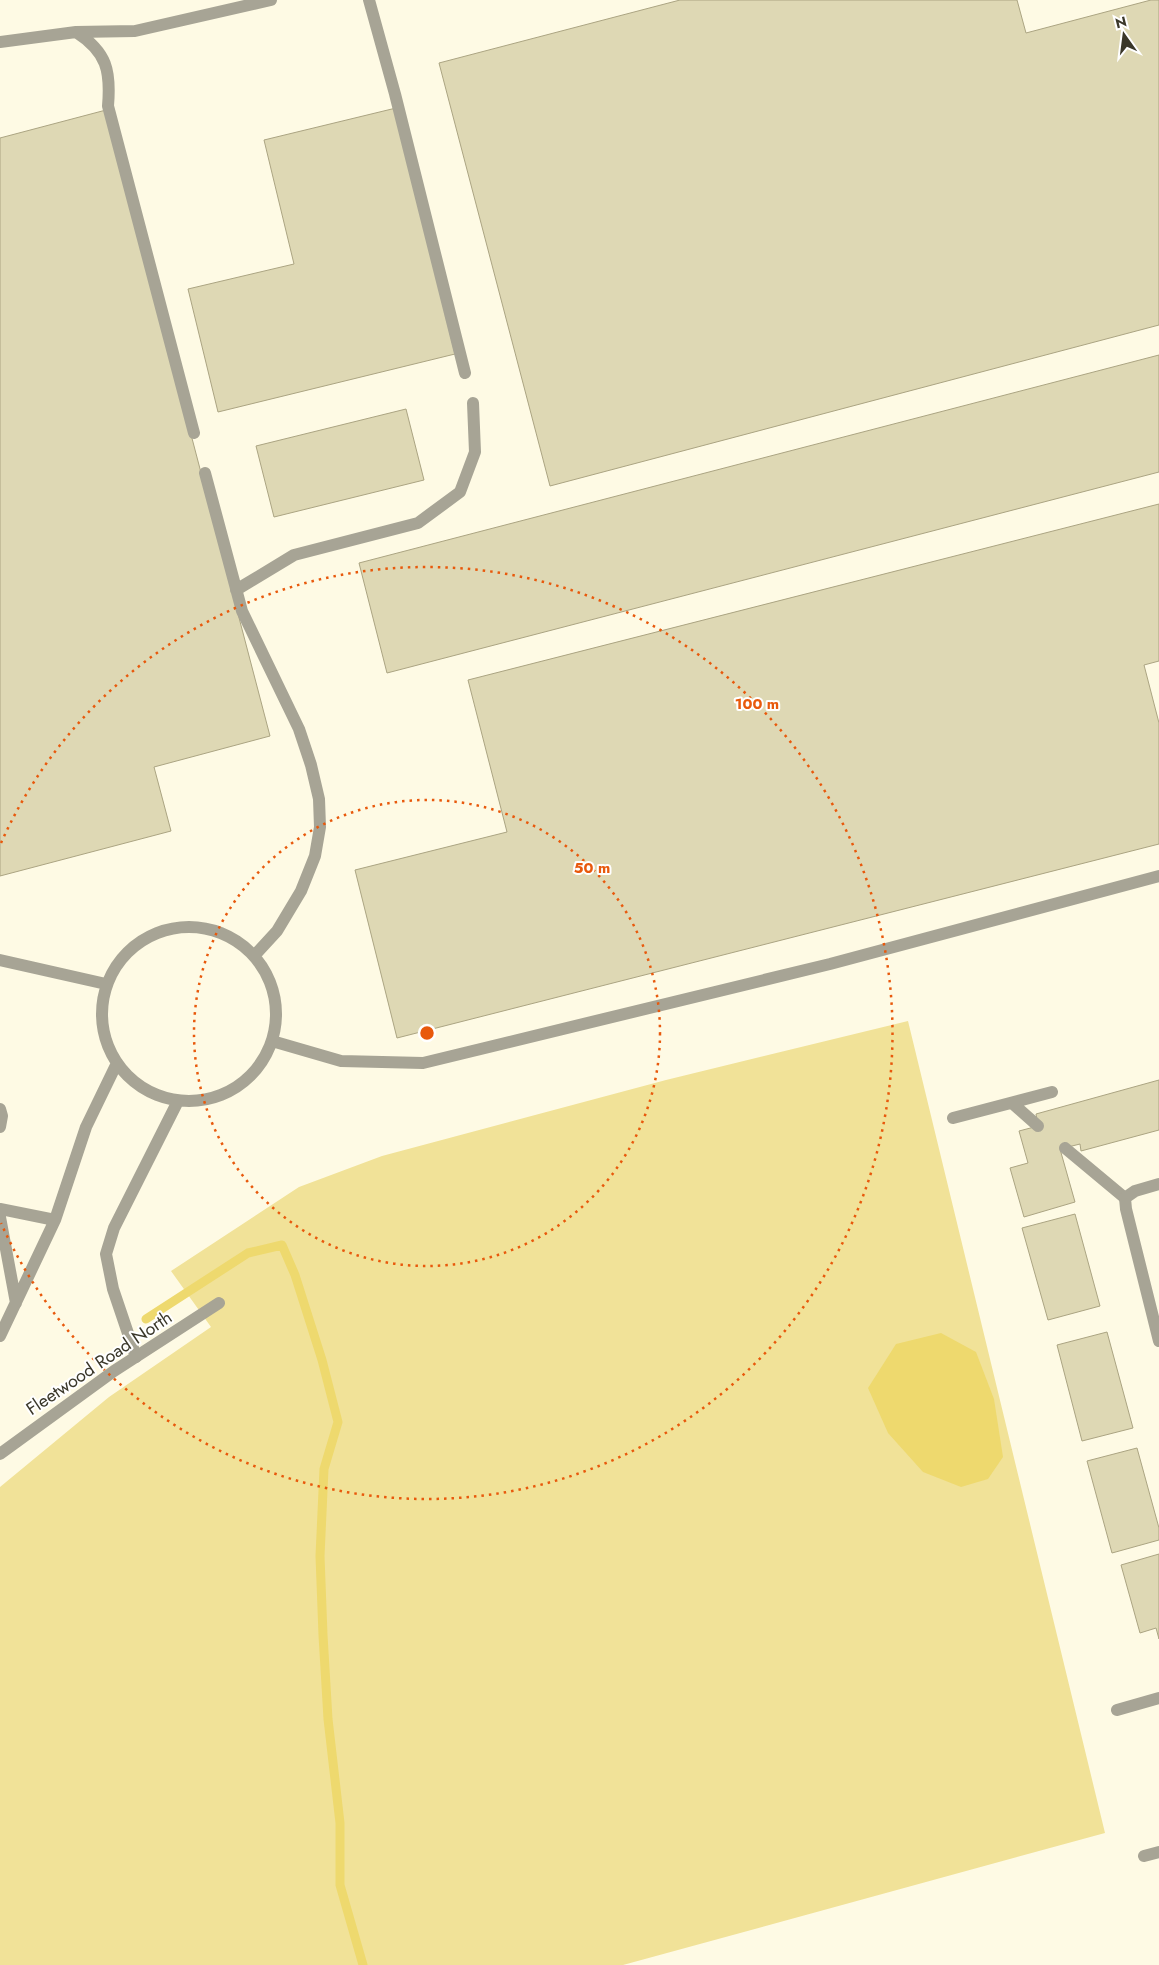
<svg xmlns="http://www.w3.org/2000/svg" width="1159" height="1965" font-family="Jost,sans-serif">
<rect width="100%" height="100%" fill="#fefae4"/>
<!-- green -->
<path fill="#f1e298" d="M908 1021 1105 1833 623 1965H0V1487L109 1397 211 1327 171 1271 299 1187 382 1156 666 1080Z"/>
<!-- water -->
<path fill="#eed96e" d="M941 1333 976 1352 994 1399 1003 1457 988 1479 961 1487 923 1472 888 1433 868 1388 896 1344Z"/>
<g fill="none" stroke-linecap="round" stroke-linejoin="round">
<!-- stream -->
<path stroke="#eed96e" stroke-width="9" d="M146 1319 248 1253 282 1245 295 1275 322 1360 338 1422 324 1469 320 1556 323 1635 328 1719 340 1823V1885L363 1965"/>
</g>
<!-- building -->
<path fill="#ded8b4" stroke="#aba482" d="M680 0H1017L1026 33 1151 0H1159V325L550 486 439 63Z
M396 108 455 354 218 412 188 289 294 264 264 140Z
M106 110 270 736 154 767 171 831 0 876V138Z
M1159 355V472L387 673 359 563Z
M406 409 424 480 274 517 256 446Z
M1159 504V661L1144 665 1159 723V844L397 1038 355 870 507 832 468 680Z
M1159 1080V1130L1081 1151 1080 1144 1060 1149 1075 1202 1024 1217 1010 1168 1028 1163 1019 1131 1038 1126 1036 1114Z
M1075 1214 1100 1306 1048 1320 1022 1228Z
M1107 1332 1133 1428 1082 1441 1057 1345Z
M1137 1448 1159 1528V1540L1112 1553 1087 1461Z
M1159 1554V1639L1156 1628 1140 1633 1121 1565Z"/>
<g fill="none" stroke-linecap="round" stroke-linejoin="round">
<!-- lane -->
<path stroke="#a7a495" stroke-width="12" d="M369 0 395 94 465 373
M76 32C107 52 111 71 108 106L194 433
M0 42 76 32 135 31 271 0
M205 473 242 611 299 729 311 765 319 799 320 827 315 856 301 891 277 931 254 956
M236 590 294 555 418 523 460 492 475 452 473 403
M102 1014a87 87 0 1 1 174 0a87 87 0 1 1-174 0Z
M0 960 106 984
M272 1041 341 1061 423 1063 830 964 1159 876
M1012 1103 1038 1126
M0 1109 2 1116 0 1127
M953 1118 1052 1092
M1065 1148 1125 1198
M0 1209 55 1220
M0 1217 16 1303
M0 1336 55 1220 86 1127 117 1063
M136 1357 113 1289 106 1254 114 1228 178 1101
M1117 1710 1159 1698"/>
<!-- street -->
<path stroke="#a7a495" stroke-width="12" d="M1159 1184 1135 1191 1125 1198 1126 1209 1159 1341
M0 1454 114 1371 219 1303
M1144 1856 1159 1852"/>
</g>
<!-- distance rings -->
<g fill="none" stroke="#e8590c" stroke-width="2.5" stroke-dasharray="2.5 5">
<circle cx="427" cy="1033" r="233"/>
<path d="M1 843A466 466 0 1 1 1 1223"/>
</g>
<g text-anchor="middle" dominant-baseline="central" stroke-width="4" stroke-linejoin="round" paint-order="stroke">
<!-- street labels -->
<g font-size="18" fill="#3a3729" stroke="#fff">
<text transform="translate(99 1363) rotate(-34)">Fleetwood Road North</text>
</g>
</g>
<circle cx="427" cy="1033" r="8" fill="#e8590c" stroke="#fff" stroke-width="2.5"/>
<g font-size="15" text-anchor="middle" font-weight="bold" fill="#e8590c" stroke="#fff" stroke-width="4" stroke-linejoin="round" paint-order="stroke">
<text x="757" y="709">100 m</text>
<text x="592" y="873">50 m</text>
</g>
<!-- north arrow -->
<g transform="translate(1124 35) rotate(346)" stroke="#ffffff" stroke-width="4" paint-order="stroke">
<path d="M0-4L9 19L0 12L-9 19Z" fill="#3a3729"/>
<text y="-8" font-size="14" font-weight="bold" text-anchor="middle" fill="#3a3729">N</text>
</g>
</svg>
